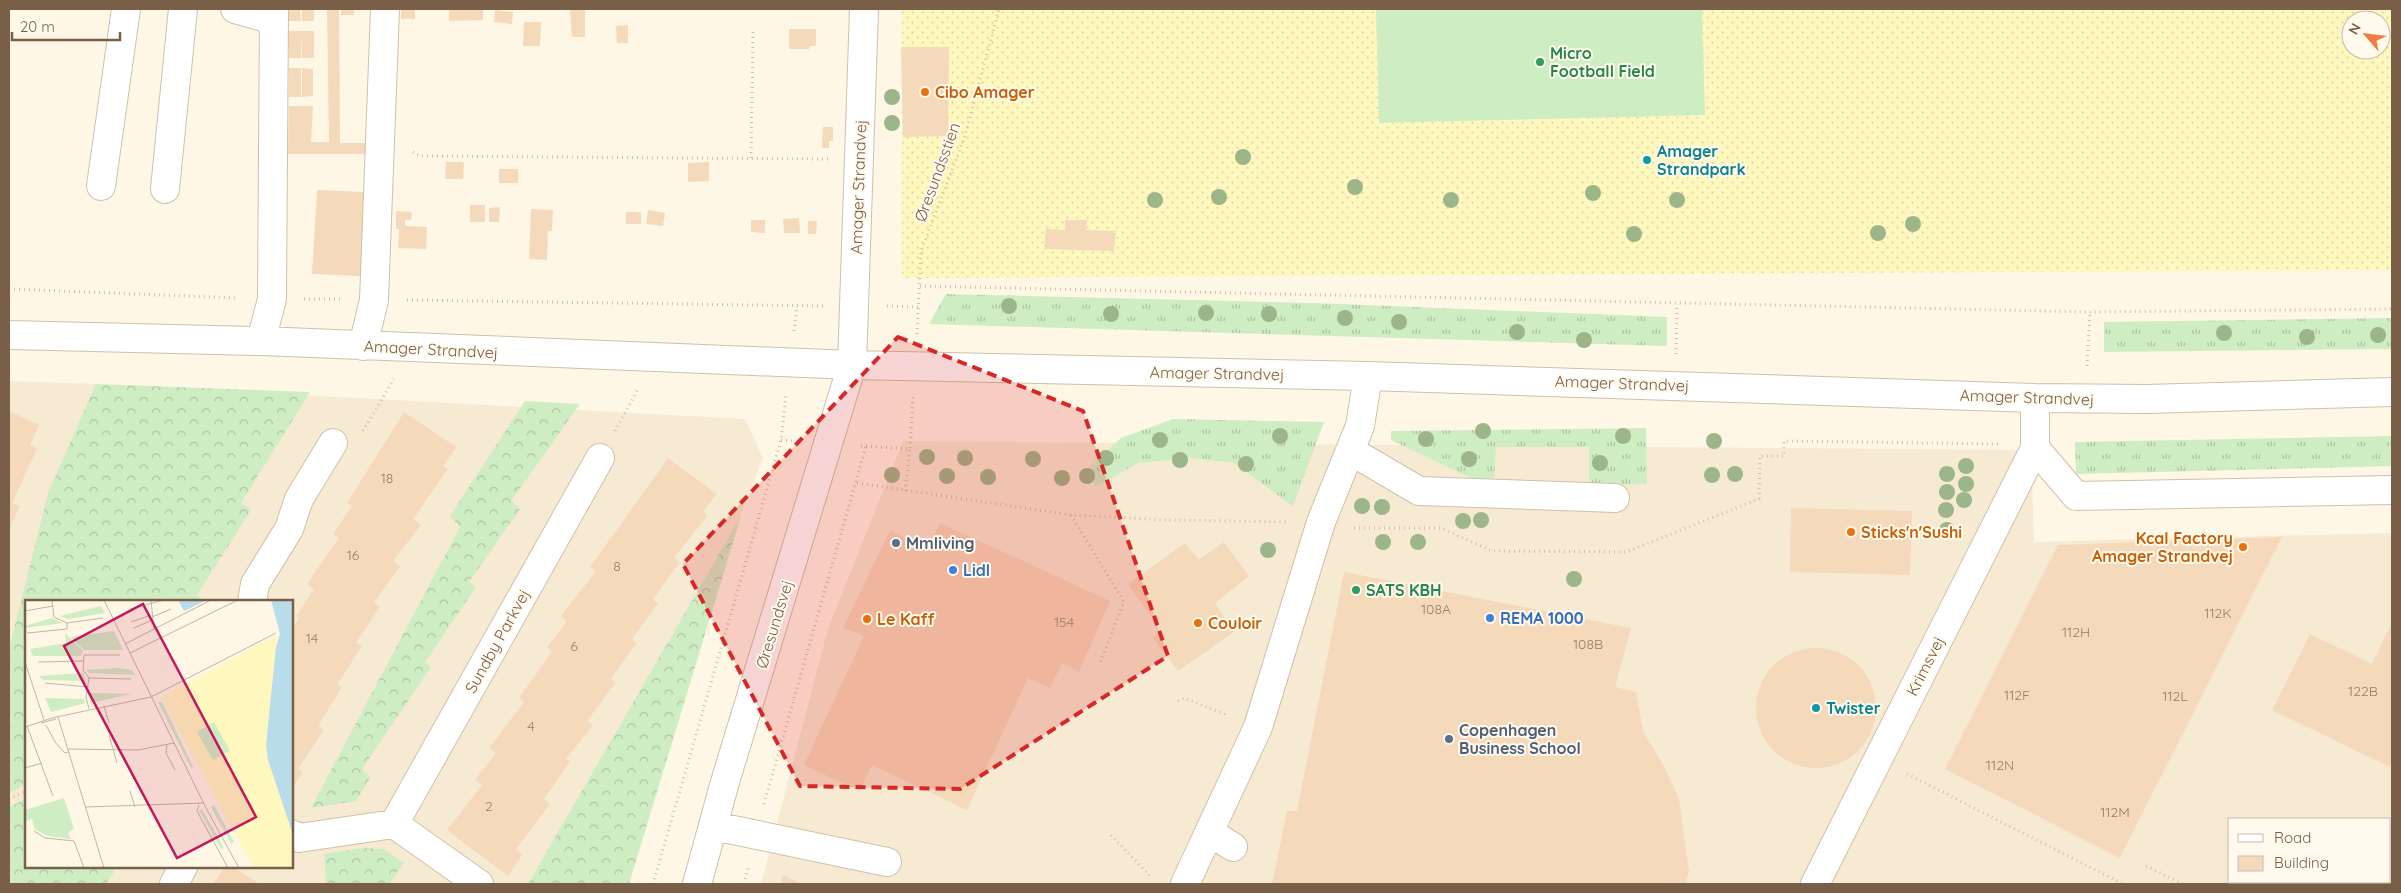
<svg xmlns="http://www.w3.org/2000/svg" width="2401" height="893" font-family="Quicksand,sans-serif">
<defs>
<pattern id="grass-tufts" width="24" height="20" patternUnits="userSpaceOnUse" patternTransform="scale(1.25)"><rect width="24" height="20" fill="#cfedc3"/><path d="M3 7l-1-3M5 7V3M7 7l1-3M15 17l-1-3M17 17v-4M19 17l1-3" fill="none" stroke="#adc3a0"/></pattern>
<pattern id="forest-crowns" width="20" height="18" patternUnits="userSpaceOnUse" patternTransform="scale(1.25)"><rect width="20" height="18" fill="#cfedc3"/><path d="M2 6a3 3 0 1 1 6 0M12 15a3 3 0 1 1 6 0" fill="none" stroke="#adc3a0"/></pattern>
<pattern id="sand-dots" width="8" height="8" patternUnits="userSpaceOnUse" patternTransform="scale(1.25)"><rect width="8" height="8" fill="#fff8be"/><path d="M2 2h.1M6 6h.1" fill="none" stroke="#ded7a5" stroke-width="1.8" stroke-linecap="round"/></pattern>
</defs>
<rect width="100%" height="100%" fill="#fef7e6"/>
<!-- residential -->
<path fill="#f6ead3" fill-rule="evenodd" d="M9 381 96 384 745 419 763 458 594 884H9ZM26 602H291V867H26Z
M903 441 2031 450 2034 542 2392 533V884H761L828 629ZM2230 819H2390V882H2230Z"/>
<!-- grass -->
<path fill="url(#grass-tufts)" d="M946 294 1314 303 1667 317V346L929 324Z
M2392 318V349L2104 352V322Z
M1173 419 1324 422 1293 506 1234 463 1191 458 1138 463 1096 487 1086 471 1121 438Z
M1646 428 1647 484 1589 485V447H1496L1494 477 1477 481 1391 440V431Z
M2392 436V466L2076 474 2075 442Z"/>
<!-- forest -->
<path fill="url(#forest-crowns)" d="M96 384 310 392 241 503 251 510 197 595 207 602H26V784L9 793V649L48 493Z
M525 401 580 404 511 501 520 509 469 582 476 587 425 662 431 667 362 769 370 778 356 801 311 808 460 527 450 516Z
M741 516 629 884H528Z
M26 799V867H117L106 884H9V807Z
M362 848 383 849 404 863 389 884H326L324 854Z"/>
<!-- sand -->
<path fill="url(#sand-dots)" fill-rule="evenodd" d="M902 9H2392V270L902 278ZM2351 20H2381V50H2351Z"/>
<!-- pitch -->
<path fill="#cfedc3" d="M1376 9H1702L1705 115 1379 123Z"/>
<!-- building -->
<path fill="#f5d9bb" d="M288 9H300L301 21H288Z
M302 9H314V21H302Z
M327 9H339L340 143H367V154H288L289 106H313L311 142H329Z
M341 9H354V15H341Z
M401 9H415V19H401Z
M449 9H483V20L449 21Z
M570 9H585V37H572Z
M495 10 513 12 512 24 494 22Z
M524 22H541L540 46H523Z
M628 25V43H617L616 26Z
M789 29H816V46H810L809 49H789Z
M288 31H301V58H289Z
M301 31H314V58H302Z
M901 47H949L948 136 903 137Z
M289 68H301V97H289Z
M302 68 313 69V96L302 97Z
M823 127H833V141H829V148H822Z
M446 162H464L463 179H445Z
M709 162V181L688 182V163Z
M499 169H518V183H499Z
M317 190 365 192 360 276 312 274Z
M470 205H485V222H470Z
M500 207 499 222H489V208Z
M531 209 553 210 552 231H548L547 260 529 259Z
M648 210 665 213 663 226 646 224Z
M396 211 412 212 411 220H405V226L427 227 426 249 398 248 399 229H396Z
M626 212H641V224H626Z
M799 218 800 233H784L783 219Z
M751 220H765V233L751 232Z
M1065 220H1087L1086 230 1116 231 1114 251 1044 249 1046 229 1065 230Z
M808 221H817L816 234H808Z
M9 411 39 425 30 445 37 449 12 503 20 506 9 529Z
M404 412 456 447 443 466 448 469 413 519 421 525 393 561 400 566 374 603 380 607 356 643 362 646 337 685 342 687 318 726 324 730 298 769 303 772 291 789V631L299 618 296 617 314 589 307 584 339 538 333 534 352 506 347 503Z
M668 458 717 494 703 511 707 516 674 558 680 562 653 599 658 603 632 639 637 643 611 679 616 682 587 721 593 725 566 759 570 762 544 799 550 804 516 849 522 855 508 876 447 830 482 785 475 780 496 753 489 748 524 702 519 698 552 652 547 647 567 622 561 616 596 571 590 567Z
M1791 508 1912 511 1910 575 1790 572Z
M940 523 1110 601 1079 672 1062 663 1050 688 1028 678 967 810 872 765 859 791 804 765 864 636 843 628 890 530 927 549Z
M2282 537 2120 858 1945 769 2058 545Z
M1224 542 1249 576 1215 603 1234 632 1178 671 1153 638 1162 632 1128 584 1185 543 1199 560Z
M1344 572 1631 628 1615 687 1636 692 1643 731 1665 768 1679 799 1689 872 1685 884 1671 882V884H1272L1287 811H1297Z
M2392 622V768L2272 710 2310 634 2372 664Z
M1756 708a60 60 0 1 1 120 0a60 60 0 1 1-120 0Z
M225 867H233L260 884H213Z
M783 875 801 884H780Z"/>
<g fill="none" stroke-linecap="round" stroke-linejoin="round">
<defs>
<path id="minor" d="M235 9 274 20
M101 186 126 9
M165 189 183 9
M9 335 261 341 852 365 1368 376 2035 398 2147 399 2392 392
M261 341 272 299 274 9
M363 346 374 300 385 9
M2035 398V448L2076 496 2392 490
M1351 451 1419 491 1615 498
M252 602 255 584 289 529 299 499 333 443
M394 824 600 458
M714 826 887 862
M1209 832 1233 847
M291 834 299 838 394 824 479 884
M174 884 183 867
M697 884 725 782 852 365 864 9
M1185 884 1258 727 1321 522 1360 426 1368 376
M1815 884 2035 448"/>
</defs>
<!-- minor casing -->
<use href="#minor" stroke="#d0c0aa" stroke-width="30"/>
<!-- path -->
<path stroke="#dabc9e" stroke-width="3" stroke-dasharray="1 4" stroke-linecap="butt" d="M413 152 420 156 828 159
M751 158 753 32
M920 286 2090 312 2392 309
M9 289 238 298
M304 299H340
M407 300 823 306
M887 306 918 307
M794 331 797 307
M917 334 921 251 965 136 999 9
M1676 354 1677 304
M2087 366 2090 312
M363 431 394 379
M615 431 638 389
M781 440 795 441
M861 446 910 449 913 397
M857 483 1071 515 1170 520 1289 522
M905 491 910 449
M1071 515 1124 602 1100 663
M1354 528H1441L1492 551 1626 552 1759 499 1760 456H1784V441L2001 444
M1178 701 1184 698 1227 715
M1907 774 2123 884
M9 799 26 791
M764 804 866 446
M1111 835 1152 878
M2146 866 2183 884
M653 884 781 440 786 394
M744 884 749 866"/>
<!-- minor -->
<use href="#minor" stroke="#fff" stroke-width="28"/>
</g>
<!-- trees -->
<g fill="#9cb68a">
<circle cx="892" cy="97" r="8"/>
<circle cx="892" cy="123" r="8"/>
<circle cx="1243" cy="157" r="8"/>
<circle cx="1355" cy="187" r="8"/>
<circle cx="1593" cy="193" r="8"/>
<circle cx="1219" cy="197" r="8"/>
<circle cx="1155" cy="200" r="8"/>
<circle cx="1451" cy="200" r="8"/>
<circle cx="1677" cy="200" r="8"/>
<circle cx="1913" cy="224" r="8"/>
<circle cx="1878" cy="233" r="8"/>
<circle cx="1634" cy="234" r="8"/>
<circle cx="1009" cy="306" r="8"/>
<circle cx="1206" cy="313" r="8"/>
<circle cx="1111" cy="314" r="8"/>
<circle cx="1269" cy="314" r="8"/>
<circle cx="1345" cy="318" r="8"/>
<circle cx="1399" cy="322" r="8"/>
<circle cx="1517" cy="332" r="8"/>
<circle cx="2224" cy="333" r="8"/>
<circle cx="2378" cy="335" r="8"/>
<circle cx="2307" cy="337" r="8"/>
<circle cx="1584" cy="340" r="8"/>
<circle cx="1483" cy="431" r="8"/>
<circle cx="1280" cy="436" r="8"/>
<circle cx="1623" cy="436" r="8"/>
<circle cx="1426" cy="439" r="8"/>
<circle cx="1160" cy="440" r="8"/>
<circle cx="1714" cy="441" r="8"/>
<circle cx="927" cy="457" r="8"/>
<circle cx="965" cy="458" r="8"/>
<circle cx="1106" cy="458" r="8"/>
<circle cx="1033" cy="459" r="8"/>
<circle cx="1469" cy="459" r="8"/>
<circle cx="1180" cy="460" r="8"/>
<circle cx="1600" cy="463" r="8"/>
<circle cx="1246" cy="464" r="8"/>
<circle cx="1966" cy="466" r="8"/>
<circle cx="1735" cy="474" r="8"/>
<circle cx="1947" cy="474" r="8"/>
<circle cx="892" cy="475" r="8"/>
<circle cx="1712" cy="475" r="8"/>
<circle cx="947" cy="476" r="8"/>
<circle cx="1087" cy="476" r="8"/>
<circle cx="988" cy="477" r="8"/>
<circle cx="1062" cy="478" r="8"/>
<circle cx="1966" cy="484" r="8"/>
<circle cx="1947" cy="492" r="8"/>
<circle cx="1964" cy="500" r="8"/>
<circle cx="1362" cy="506" r="8"/>
<circle cx="1382" cy="507" r="8"/>
<circle cx="1946" cy="510" r="8"/>
<circle cx="1481" cy="520" r="8"/>
<circle cx="1463" cy="521" r="8"/>
<circle cx="1947" cy="530" r="8"/>
<circle cx="1383" cy="542" r="8"/>
<circle cx="1418" cy="542" r="8"/>
<circle cx="1268" cy="550" r="8"/>
<circle cx="1574" cy="579" r="8"/>
</g>
<!-- marked area -->
<path fill="#d62828" fill-opacity="0.2" stroke="#d62828" stroke-width="4" stroke-dasharray="10 6" stroke-linejoin="round" d="M898 337 1083 411 1168 656 960 789 800 786 683 564Z"/>
<!-- markers -->
<g fill="#2e9e5b" stroke="#fffaed" stroke-width="2">
<circle cx="1540" cy="62" r="5"/>
<circle cx="1356" cy="590" r="5"/>
</g>
<g fill="#e8710a" stroke="#fffaed" stroke-width="2">
<circle cx="925" cy="92" r="5"/>
<circle cx="1851" cy="532" r="5"/>
<circle cx="2243" cy="547" r="5"/>
<circle cx="867" cy="619" r="5"/>
<circle cx="1198" cy="623" r="5"/>
</g>
<g fill="#0f9aa8" stroke="#fffaed" stroke-width="2">
<circle cx="1647" cy="160" r="5"/>
<circle cx="1816" cy="708" r="5"/>
</g>
<g fill="#5c6f8a" stroke="#fffaed" stroke-width="2">
<circle cx="896" cy="543" r="5"/>
<circle cx="1449" cy="739" r="5"/>
</g>
<g fill="#3f7fe0" stroke="#fffaed" stroke-width="2">
<circle cx="953" cy="570" r="5"/>
<circle cx="1490" cy="618" r="5"/>
</g>
<g text-anchor="middle" dominant-baseline="central" stroke-width="4" stroke-linejoin="round" paint-order="stroke">
<!-- number labels -->
<g font-size="14" fill="#987e65">
<text x="387" y="478">18</text>
<text x="353" y="555">16</text>
<text x="617" y="566">8</text>
<text x="1436" y="609">108A</text>
<text x="2218" y="613">112K</text>
<text x="1064" y="622">154</text>
<text x="2076" y="632">112H</text>
<text x="312" y="638">14</text>
<text x="1588" y="644">108B</text>
<text x="574" y="646">6</text>
<text x="2363" y="691">122B</text>
<text x="2017" y="695">112F</text>
<text x="2175" y="696">112L</text>
<text x="531" y="726">4</text>
<text x="2000" y="765">112N</text>
<text x="489" y="806">2</text>
<text x="2115" y="812">112M</text>
</g>
<!-- leisure labels -->
<g font-size="16" font-weight="bold" fill="#27864d" stroke="#fffaed" text-anchor="start">
<text x="1550" y="53">Micro<tspan x="1550" dy="18">Football Field</tspan></text>
<text x="1366" y="590">SATS KBH</text>
</g>
<!-- food labels -->
<g font-size="16" font-weight="bold" fill="#c56008" stroke="#fffaed" text-anchor="start">
<text x="935" y="92">Cibo Amager</text>
<text x="1861" y="532">Sticks'n'Sushi</text>
<text x="2233" y="538" text-anchor="end">Kcal Factory<tspan x="2233" dy="18">Amager Strandvej</tspan></text>
<text x="877" y="619">Le Kaff</text>
<text x="1208" y="623">Couloir</text>
</g>
<!-- culture labels -->
<g font-size="16" font-weight="bold" fill="#0d838f" stroke="#fffaed" text-anchor="start">
<text x="1657" y="151">Amager<tspan x="1657" dy="18">Strandpark</tspan></text>
<text x="1826" y="708">Twister</text>
</g>
<!-- street labels -->
<g font-size="16" fill="#795f48" stroke="#fffaed">
<text transform="translate(937 172) rotate(-70)">Øresundsstien</text>
<text transform="translate(858 187) rotate(-88)">Amager Strandvej</text>
<text transform="translate(431 349) rotate(3)">Amager Strandvej</text>
<text transform="translate(1217 373) rotate(1)">Amager Strandvej</text>
<text transform="translate(1622 383) rotate(2)">Amager Strandvej</text>
<text transform="translate(2027 397) rotate(2)">Amager Strandvej</text>
<text transform="translate(774 624) rotate(-73)">Øresundsvej</text>
<text transform="translate(497 641) rotate(-61)">Sundby Parkvej</text>
<text transform="translate(1925 666) rotate(-63)">Krimsvej</text>
</g>
<!-- service labels -->
<g font-size="16" font-weight="bold" fill="#4e5e75" stroke="#fffaed" text-anchor="start">
<text x="906" y="543">Mmliving</text>
<text x="1459" y="730">Copenhagen<tspan x="1459" dy="18">Business School</tspan></text>
</g>
<!-- shop labels -->
<g font-size="16" font-weight="bold" fill="#366cbe" stroke="#fffaed" text-anchor="start">
<text x="963" y="570">Lidl</text>
<text x="1500" y="618">REMA 1000</text>
</g>
</g>
<!-- overview -->
<g transform="translate(25 600)">
<rect width="268" height="268" fill="#fef7e6"/>
<path d="M133 102H137L153 135 168 167 166 168ZM39 198 49 228 43 233 46 239 22 236 10 229 7 219 0 221V210ZM189 205 209 242 206 244 186 207ZM177 209 199 248 196 249 174 210Z" fill="#cfedc3"/>
<path d="M76 6 80 13 43 19 35 16ZM27 18 38 23 0 28V26ZM89 31 98 50H59L45 37ZM40 33 58 51 56 56H8L5 49 41 43ZM94 68 107 70 110 75 64 73 61 70ZM58 73 61 81 18 80 14 76ZM64 93 107 94 65 103ZM20 98 59 99 60 103 26 112Z" fill="#cfedc3"/>
<path d="M252 35 241 145 243 160 267 232V267H228L136 97Z" fill="#fff8be"/>
<path d="M189 122 205 151 188 160 172 132Z" fill="#cfedc3"/>
<path d="M153 0H182L159 11ZM246 0H267V232L243 160 241 145 251 47 255 34Z" fill="#b8dce9"/>
<path fill="none" stroke="#c5b5a2" stroke-width="1" d="M79 0 181 208 214 268M126 0 129 30M105 9 139 0M0 11 28 6M127 17 146 9M106 22 126 15M42 23 78 18M109 28 127 20M2 33 42 29V23L29 17 27 1M100 44 186 0M105 53 213 0M0 62 19 120M13 62 58 61M64 78 106 79M20 83 63 87M79 106 84 123M64 109 61 97 64 78 58 70 59 55H95M33 117 79 268M16 123 31 119M21 125 30 142 40 153 43 152M2 126 28 196M0 127 27 118 126 97 251 33M84 135 92 163M142 145 141 153 150 170M42 149 113 150 149 143M0 168 17 163M105 191 110 207M174 205 172 211 203 268M60 207 179 203M9 231 20 238 49 241 59 268"/>
<path fill="#c2185b" fill-opacity="0.15" stroke="#c2185b" stroke-width="2.5" d="M118 4 231 217 152 258 39 46Z"/>
<rect width="268" height="268" fill="none" stroke="#795f48" stroke-width="2.5"/>
</g>
<!-- border -->
<rect width="2401" height="893" fill="none" stroke="#795f48" stroke-width="20"/>
<!-- legend -->
<rect x="2228" y="818" width="162" height="65" fill="#fffaed" stroke="#c9bcab"/>
<rect x="2238" y="834" width="25" height="8" fill="#ffffff" stroke="#c9bcab"/>
<text x="2274" y="843" font-size="15" fill="#795f48">Road</text>
<rect x="2238" y="856" width="25" height="15" fill="#f5d9bb" stroke="#c9bcab"/>
<text x="2274" y="868" font-size="15" fill="#795f48">Building</text>
<!-- north arrow -->
<g transform="translate(2366 35) rotate(298)"><circle r="24" fill="#fffaed" stroke="#c9bcab"/>
<path d="M0-4L9 19L0 12L-9 19Z" fill="#ef7d43"/>
<text y="-8" font-size="14" font-weight="bold" text-anchor="middle" fill="#795f48">N</text>
</g>
<!-- scale -->
<path d="M12 32v8h108v-8" fill="none" stroke="#795f48" stroke-width="2.5"/>
<text x="20" y="32" font-size="15" fill="#795f48" stroke="#fffaed" stroke-width="4" paint-order="stroke">20 m</text>
</svg>
